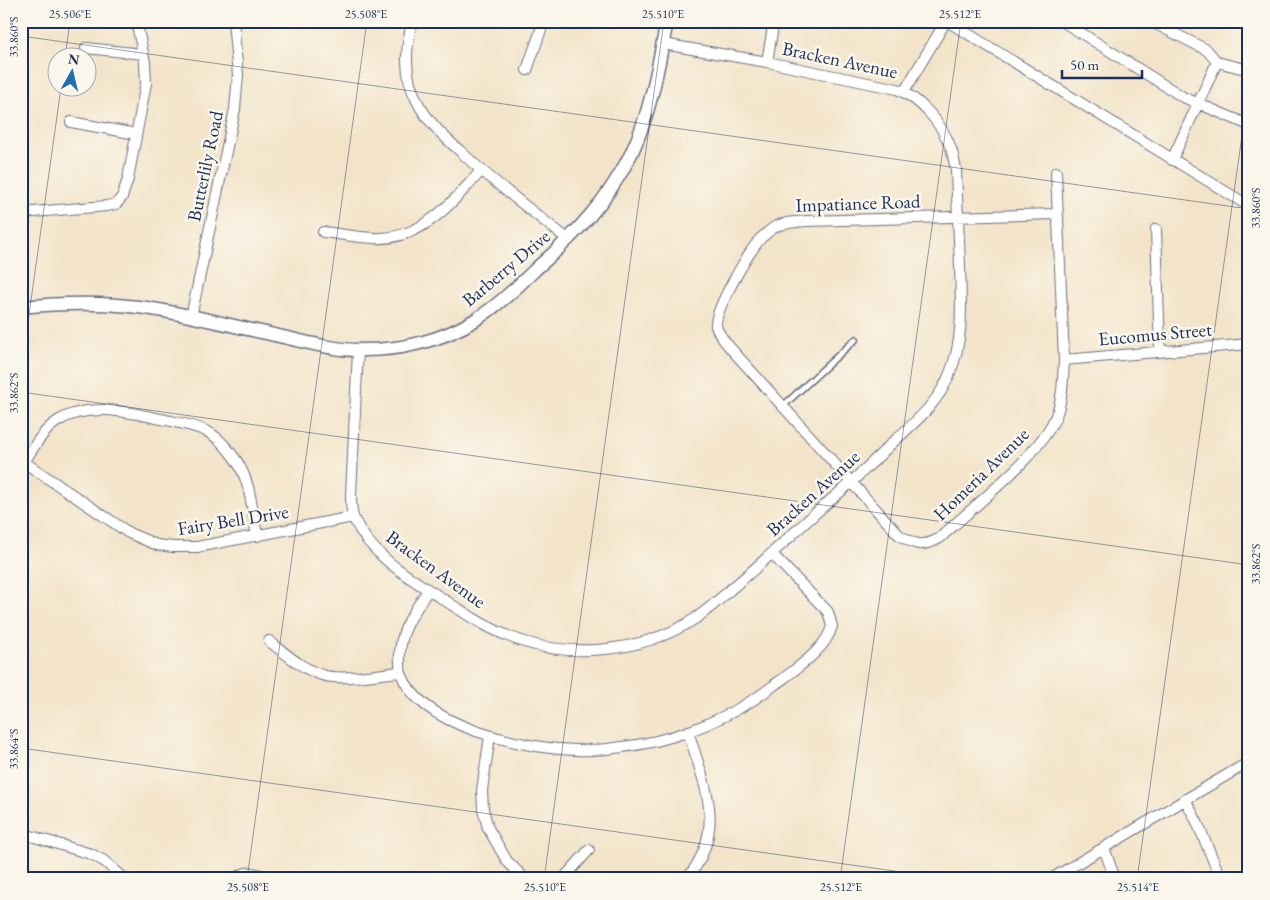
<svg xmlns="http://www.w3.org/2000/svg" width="1270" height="900" font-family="'EB Garamond',serif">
<rect width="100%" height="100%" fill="#fbf7ec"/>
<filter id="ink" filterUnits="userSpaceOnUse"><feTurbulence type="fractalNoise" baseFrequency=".02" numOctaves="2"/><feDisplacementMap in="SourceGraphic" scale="10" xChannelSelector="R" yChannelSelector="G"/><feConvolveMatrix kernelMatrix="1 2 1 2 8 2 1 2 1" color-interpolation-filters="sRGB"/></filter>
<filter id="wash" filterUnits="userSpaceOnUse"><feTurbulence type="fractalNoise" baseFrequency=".0096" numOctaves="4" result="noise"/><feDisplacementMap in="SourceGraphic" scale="20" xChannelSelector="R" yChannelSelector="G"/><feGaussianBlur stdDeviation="1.12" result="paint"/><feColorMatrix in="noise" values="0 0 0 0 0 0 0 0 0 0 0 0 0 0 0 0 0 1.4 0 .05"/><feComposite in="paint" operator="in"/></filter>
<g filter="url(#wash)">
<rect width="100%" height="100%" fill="#f3e4c9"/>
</g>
<g filter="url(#ink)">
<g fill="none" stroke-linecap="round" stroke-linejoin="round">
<defs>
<path id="service" d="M783 406 856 339"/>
<path id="minor" d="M413 21C405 46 404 75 416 99 426 120 443 136 460 151 494 183 532 211 569 240
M947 21 1249 206
M1062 21 1183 97 1249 125
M1150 21 1207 50 1217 62 1249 70
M86 48 143 54
M767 62 774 21
M527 70 544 21
M904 92 946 21
M71 122 136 134
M1172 160 1217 62
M1056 172 1064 360C1063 378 1063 396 1057 413 1043 454 972 507 940 538 922 548 915 545 899 535L733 351C727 344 718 335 716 326 714 310 750 250 761 238 765 235 769 231 773 228 782 222 796 222 807 221L1057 214
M21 213 107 206 116 204 122 197 128 179 146 83 145 62 136 21
M1156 229 1160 351
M323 232C339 234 356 237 373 238 422 241 451 203 481 171
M191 317 235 109 238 75 233 21
M358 350 351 495C351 503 351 512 354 519 369 552 403 574 432 592 457 608 481 625 508 636 565 660 641 653 693 620 707 611 719 600 731 589 764 562 794 532 826 504 849 485 870 465 891 444 914 423 939 403 950 373 964 339 961 303 960 267 959 234 957 201 956 169 954 161 953 153 950 146 941 122 920 99 897 89L767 62 663 44
M1064 360 1249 344
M21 460 129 533 157 545 173 547H197L353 517
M24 462C34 447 43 430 58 421 90 401 132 413 166 420 179 423 194 425 206 431 217 436 229 450 236 460 251 482 252 510 257 536
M428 590C413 614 398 632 400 662 400 666 400 670 401 673 419 727 527 749 577 750 592 751 608 749 622 747 668 742 715 724 753 700 764 693 774 685 784 678 801 665 827 647 832 626L828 612 772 554
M269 641C285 653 302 669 322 675 341 681 380 674 400 672
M490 736 482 790 483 809 488 828 507 861 525 879
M1185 799 1197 822 1221 879
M21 833 91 854 104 861 125 879
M1104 848 1115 879
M236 879C246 869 256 872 267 879
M563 879 589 850
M687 879C728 828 704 785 688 731
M1051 879 1249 762"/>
<path id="tertiary" d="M21 307C60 303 99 302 138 307 179 312 220 323 261 332 291 338 329 350 359 350 399 351 441 341 475 320 499 305 519 285 539 266 576 234 609 199 631 154 651 112 658 67 667 21"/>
</defs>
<!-- service casing -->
<use href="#service" stroke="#676e83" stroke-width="8"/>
<!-- minor casing -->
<use href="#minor" stroke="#676e83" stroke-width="12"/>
<!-- tertiary casing -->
<use href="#tertiary" stroke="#676e83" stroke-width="15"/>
<!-- service -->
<use href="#service" stroke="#fff" stroke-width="5"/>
<!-- minor -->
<use href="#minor" stroke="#fff" stroke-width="10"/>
<!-- tertiary -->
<use href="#tertiary" stroke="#fff" stroke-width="12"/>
</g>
</g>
<!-- ticks -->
<path fill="none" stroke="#1b2f5e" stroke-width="1" stroke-opacity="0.45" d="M21 36 1249 209M65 58 70 21M21 371 61 88M21 392 1249 565M21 748 951 879M247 879 367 21M544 879 664 21M840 879 961 21M1137 879 1249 86"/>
<g text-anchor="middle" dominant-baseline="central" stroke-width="5" stroke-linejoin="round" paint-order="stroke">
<!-- street labels -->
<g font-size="19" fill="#1b2f5e" stroke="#fbf7ec">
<text transform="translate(840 60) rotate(12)">Bracken Avenue</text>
<text transform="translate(205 166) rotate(-78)">Butterlily Road</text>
<text transform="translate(858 203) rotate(-2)">Impatiance Road</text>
<text transform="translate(506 268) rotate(-40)">Barberry Drive</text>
<text transform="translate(1155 334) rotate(-5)">Eucomus Street</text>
<text transform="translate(981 474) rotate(-44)">Homeria Avenue</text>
<text transform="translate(813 493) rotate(-42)">Bracken Avenue</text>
<text transform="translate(233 520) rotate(-9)">Fairy Bell Drive</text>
<text transform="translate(436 569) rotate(36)">Bracken Avenue</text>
</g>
</g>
<!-- margin -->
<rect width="1270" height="900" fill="none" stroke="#fbf7ec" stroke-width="55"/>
<!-- north arrow -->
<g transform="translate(72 72) rotate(8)"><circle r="24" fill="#fbf7ec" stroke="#a1a7b3"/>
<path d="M0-4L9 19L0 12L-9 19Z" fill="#1f6fb2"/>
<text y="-8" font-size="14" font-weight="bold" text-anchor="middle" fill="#1b2f5e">N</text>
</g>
<!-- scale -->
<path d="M1062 70v8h80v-8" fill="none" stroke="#1b2f5e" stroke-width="2.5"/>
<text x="1070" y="70" font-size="15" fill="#1b2f5e" stroke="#fbf7ec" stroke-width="4" paint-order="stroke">50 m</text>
<rect x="28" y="28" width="1214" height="844" fill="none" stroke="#1b2f5e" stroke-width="2"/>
<g font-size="12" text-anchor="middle" fill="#1b2f5e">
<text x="70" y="18">25.506°E</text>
<text x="366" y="18">25.508°E</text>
<text x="663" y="18">25.510°E</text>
<text x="960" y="18">25.512°E</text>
<text transform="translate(14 37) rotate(-90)" y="4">33.860°S</text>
<text transform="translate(1256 208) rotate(-90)" y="4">33.860°S</text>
<text transform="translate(14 393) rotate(-90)" y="4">33.862°S</text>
<text transform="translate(1256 564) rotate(-90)" y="4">33.862°S</text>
<text transform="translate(14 749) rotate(-90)" y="4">33.864°S</text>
<text x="248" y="891">25.508°E</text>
<text x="545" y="891">25.510°E</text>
<text x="841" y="891">25.512°E</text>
<text x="1138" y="891">25.514°E</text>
</g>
</svg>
